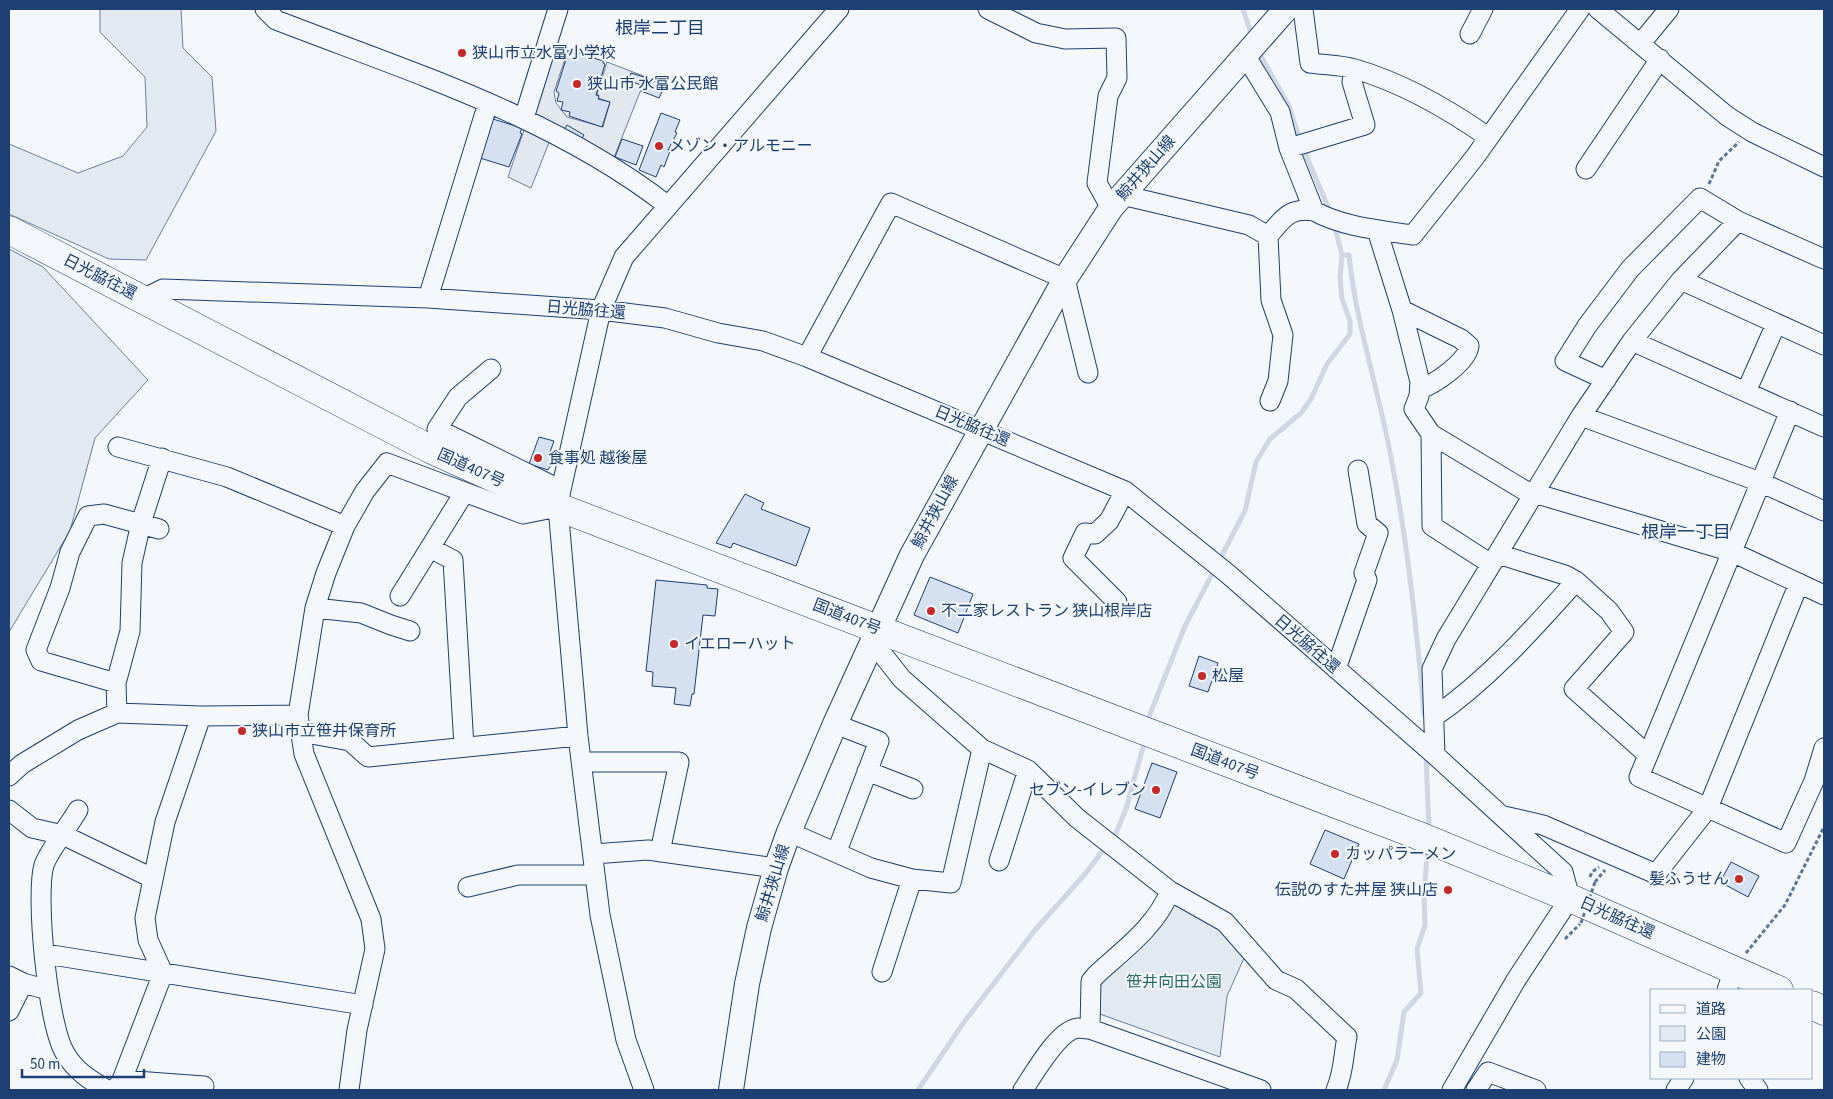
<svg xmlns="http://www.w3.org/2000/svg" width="1833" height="1099" font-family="'Source Sans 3','Noto Sans JP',sans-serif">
<rect width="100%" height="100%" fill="#f4f7fb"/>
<!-- green -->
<path fill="#e3e9f0" stroke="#687fa3" d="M100 9H181L183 48 212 77 216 131 146 260 109 259 9 214V144L78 173 123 156 147 127 145 77 100 32Z
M9 249 43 267 148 380 95 438 70 531 9 632Z
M1170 899 1221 926 1245 956 1227 996 1220 1057 1097 1013 1099 979Z"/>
<!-- parking -->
<path fill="#e3e8f0" stroke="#687fa3" d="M554 45 568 50 554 92 556 103 567 117 603 127 610 102 598 98 599 95 597 94 607 62 646 77 613 160 535 116V107Z
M525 127 550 140 531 188 508 177Z"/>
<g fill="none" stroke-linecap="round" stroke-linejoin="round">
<!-- stream -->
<path stroke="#cfd7e4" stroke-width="5" d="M1243 9 1252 36
M1258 51 1289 106 1300 140
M1303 148 1331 214
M1342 255H1349C1356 326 1380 393 1392 463 1408 546 1417 630 1424 714
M1148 725 1150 714 1185 626 1245 511 1256 462 1270 439 1301 413 1311 399 1327 364 1350 334V321L1342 299 1340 278 1342 255 1334 224
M1426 755 1429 832
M918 1090 964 1022 1035 930 1086 873 1116 833 1126 809 1145 740
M1384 1090 1397 1060 1404 1012 1421 993 1417 949 1425 925 1424 892 1428 847"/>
</g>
<!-- building -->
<path fill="#d5e0f0" stroke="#1d3f73" d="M569 50 603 61V63L605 64 596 95 599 96 598 99 610 102 602 127 569 116 570 112 561 110 563 102 557 101 559 93 556 91Z
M631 73 644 77 641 85 628 80Z
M647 78 665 85 659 98 641 91Z
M661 113 680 120 675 132 677 133 668 150 670 151 664 167 661 165 656 177 639 170Z
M493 119 522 128 520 133 522 134 509 167 480 158Z
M567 125 584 135 581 140 563 131Z
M622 139 643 146 636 165 615 157Z
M539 437 554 441 549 455 555 458 548 470 529 464Z
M745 494 764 503 761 509 810 528 796 566 733 543 731 548 716 543Z
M930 577 973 594 958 633 914 615Z
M656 580 707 585V588L718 589 715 616 703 615 694 694H692L690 706 674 704 676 688 652 686 653 672 646 671Z
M1199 656 1218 663 1208 692 1189 686Z
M1152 763 1177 772 1160 818 1135 809Z
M1325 830 1359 844 1344 879 1310 864Z
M1731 862 1759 876 1748 897 1720 882Z"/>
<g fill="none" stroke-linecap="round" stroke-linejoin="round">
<defs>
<path id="minor" d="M265 9 276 20C410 72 552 116 667 205
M988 9 1036 33 1065 39 1116 38 1117 78 1108 96 1097 183 1111 208
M1303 9 1310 63C1325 65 1341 65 1355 69 1403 83 1448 109 1488 137
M1598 9 1727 116 1752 132 1824 167
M1470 34 1483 9
M1641 43 1669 9
M1245 55 1280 112 1289 148 1314 211C1343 227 1380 230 1413 235L1475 157 1580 9
M524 118 558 9
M1289 148 1365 125 1352 82 1354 69
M1586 169 1660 59
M1122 195 1249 225 1268 236
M1377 230 1402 310 1420 382 1419 396 1414 409 1431 434 1432 526 1491 564
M1681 280 1824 345
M428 298 488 103
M141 300 163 289 428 298 601 310 665 318 718 333 763 341 807 357 1125 491 1228 574 1435 755 1563 872 1570 898 1516 980 1452 1090
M1402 310 1461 339 1469 346C1467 362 1435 384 1420 389
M1632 341 1824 427
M807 357 891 203 1065 279 1088 373
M491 369 458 397 437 429 561 490
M1606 380 1565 361 1587 326 1630 269 1700 198 1738 221 1824 259
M1746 392 1776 324
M1270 401 1278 381 1283 335 1271 300 1268 236C1283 219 1289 207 1314 211
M1790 411 1639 777 1786 843 1814 781 1824 748
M1581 416 1760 482 1824 511
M1431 434 1524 490 1732 552 1824 595
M118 447 227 477 345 526
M430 548 453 560 464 747
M1576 581 1609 611 1624 632 1574 689 1648 755
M400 596 464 493
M1117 602 1073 558 1085 533 1095 534 1109 521 1125 491
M315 608 361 613 391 625 410 631
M872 641 902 679 982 749 1028 770 1077 818 1170 891 1225 922 1276 980 1296 989 1347 1037C1343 1057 1344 1071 1336 1090
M1336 669 1367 580 1364 573 1378 533 1367 524 1358 470
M116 683 41 661 36 650 60 588 70 552 88 516 104 514 159 529
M117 713 116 683 130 631 132 563 141 523 162 458
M1434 717C1488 680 1533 629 1576 581L1565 575 1498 554
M835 724 879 741 837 851
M300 732 350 741 368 757 578 736
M1435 755 1432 669 1446 639 1581 416 1632 341 1681 280 1738 221
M582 762H679L660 852
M867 771 913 789
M9 776 22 764 78 730 117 713 201 716 298 715
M9 810 32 828 63 835 152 878
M78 810C70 824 49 851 44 865 35 896 48 1026 65 1053 75 1071 90 1080 107 1090
M1504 816 1543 825 1656 874 1708 808 1799 583
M789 832 871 868 912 879 951 883 982 749
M593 854 648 850 776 868
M999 861 1028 770
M468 887 518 875H595
M46 954 363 1005
M882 972 912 879
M9 976 23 983 48 990
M1727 990 1734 969
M9 1011 23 983
M1090 1029 1091 981 1096 975C1123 950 1156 927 1170 891
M1749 1078 1758 1090
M122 1080 204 1086
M115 1090 122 1080 163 973 148 940 145 918 165 822 201 716
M349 1090 357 1030 375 949 371 919 304 754 298 715 315 608 326 573 345 526 365 491 387 463 523 514 558 507
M644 1090 626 1040 600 915 578 736 558 507 561 490 601 310 624 257 839 9
M1023 1090C1034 1074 1058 1030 1078 1028 1082 1028 1086 1029 1090 1029L1261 1090
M1476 1090 1488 1072 1536 1090
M1676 1090 1684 1078"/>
<path id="major" d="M731 1090 747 984 759 928 776 868 789 832 835 724 912 555 1065 279 1111 208 1286 9"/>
<path id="highway" d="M9 230 430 449 558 507 1417 835 1570 898 1779 990
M1812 1005 1824 1011"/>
</defs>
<!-- minor casing -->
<use href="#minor" stroke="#1d3f73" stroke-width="21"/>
<!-- major casing -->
<use href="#major" stroke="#1d3f73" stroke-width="26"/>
<!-- highway casing -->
<use href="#highway" stroke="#1d3f73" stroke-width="29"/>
<!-- path -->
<path stroke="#5e769c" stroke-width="3" stroke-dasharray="4 2.5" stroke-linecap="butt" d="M1709 184 1719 161 1739 142
M1590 877 1592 872 1599 867
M1595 882 1605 870
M1565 939 1580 924
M1746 953 1785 905 1824 827"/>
<!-- minor -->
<use href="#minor" stroke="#f4f7fb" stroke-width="19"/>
<!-- major -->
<use href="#major" stroke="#f4f7fb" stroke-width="24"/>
<!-- highway -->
<use href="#highway" stroke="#f4f7fb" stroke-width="28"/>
<!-- path-bridge -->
<path stroke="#5e769c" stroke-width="3" stroke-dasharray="4 2.5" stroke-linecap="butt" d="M1581 923 1595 882"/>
</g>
<!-- markers -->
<g fill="#c62828" stroke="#f4f7fb" stroke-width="2">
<circle cx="462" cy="53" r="5"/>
<circle cx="577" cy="84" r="5"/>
<circle cx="659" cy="146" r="5"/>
<circle cx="538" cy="458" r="5"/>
<circle cx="931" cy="611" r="5"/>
<circle cx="674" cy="644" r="5"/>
<circle cx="1202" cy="676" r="5"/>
<circle cx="242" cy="731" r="5"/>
<circle cx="1156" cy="790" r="5"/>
<circle cx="1335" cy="854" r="5"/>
<circle cx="1739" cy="879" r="5"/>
<circle cx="1448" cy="890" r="5"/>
</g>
<g text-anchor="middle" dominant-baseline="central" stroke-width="4" stroke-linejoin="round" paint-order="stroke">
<!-- poi labels -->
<g font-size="16" fill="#1d3f73" stroke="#f4f7fb" text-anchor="start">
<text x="472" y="53">狭山市立水富小学校</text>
<text x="587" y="84">狭山市 水富公民館</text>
<text x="669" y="146">メゾン・アルモニー</text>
<text x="548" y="458">食事処 越後屋</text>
<text x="941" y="611">不二家レストラン 狭山根岸店</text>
<text x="684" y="644">イエローハット</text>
<text x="1212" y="676">松屋</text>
<text x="252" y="731">狭山市立笹井保育所</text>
<text x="1146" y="790" text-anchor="end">セブン-イレブン</text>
<text x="1345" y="854">カッパラーメン</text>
<text x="1729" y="879" text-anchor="end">髪ふうせん</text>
<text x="1438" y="890" text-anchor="end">伝説のすた丼屋 狭山店</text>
</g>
<!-- street labels -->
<g font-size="16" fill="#1d3f73" stroke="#f4f7fb">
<text transform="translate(1146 168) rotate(-49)">鯨井狭山線</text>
<text transform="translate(100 277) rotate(27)">日光脇往還</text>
<text transform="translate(586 310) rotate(5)">日光脇往還</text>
<text transform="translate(972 426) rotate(23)">日光脇往還</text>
<text transform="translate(471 468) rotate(24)">国道407号</text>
<text transform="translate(935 512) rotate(-62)">鯨井狭山線</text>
<text transform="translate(847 617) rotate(21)">国道407号</text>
<text transform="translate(1307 644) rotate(41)">日光脇往還</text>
<text transform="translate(1225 762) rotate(21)">国道407号</text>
<text transform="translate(773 883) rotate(-73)">鯨井狭山線</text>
<text transform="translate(1617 918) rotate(24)">日光脇往還</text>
</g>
<!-- park labels -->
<g font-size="16" fill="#2c6c60" stroke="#f4f7fb">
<text x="1174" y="982">笹井向田公園</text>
</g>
<!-- neighbourhood labels -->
<g font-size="18" fill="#1d3f73" stroke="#f4f7fb">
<text x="660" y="28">根岸二丁目</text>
<text x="1686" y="532">根岸一丁目</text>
</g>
</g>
<!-- border -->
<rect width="1833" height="1099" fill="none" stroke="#1d3f73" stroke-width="20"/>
<!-- legend -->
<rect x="1650" y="989" width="162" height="90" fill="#f4f7fb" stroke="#9eadc5"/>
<rect x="1660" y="1005" width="25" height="8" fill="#f4f7fb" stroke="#9eadc5"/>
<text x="1696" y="1014" font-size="15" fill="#1d3f73">道路</text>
<rect x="1660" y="1026" width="25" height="15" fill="#e3e9f0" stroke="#9eadc5"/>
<text x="1696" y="1039" font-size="15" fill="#1d3f73">公園</text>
<rect x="1660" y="1052" width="25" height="15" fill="#d5e0f0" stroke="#9eadc5"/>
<text x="1696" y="1064" font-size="15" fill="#1d3f73">建物</text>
<!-- scale -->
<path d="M22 1069v8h122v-8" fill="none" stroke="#1d3f73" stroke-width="2.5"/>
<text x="30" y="1069" font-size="15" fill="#1d3f73" stroke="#f4f7fb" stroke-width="4" paint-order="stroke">50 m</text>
</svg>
